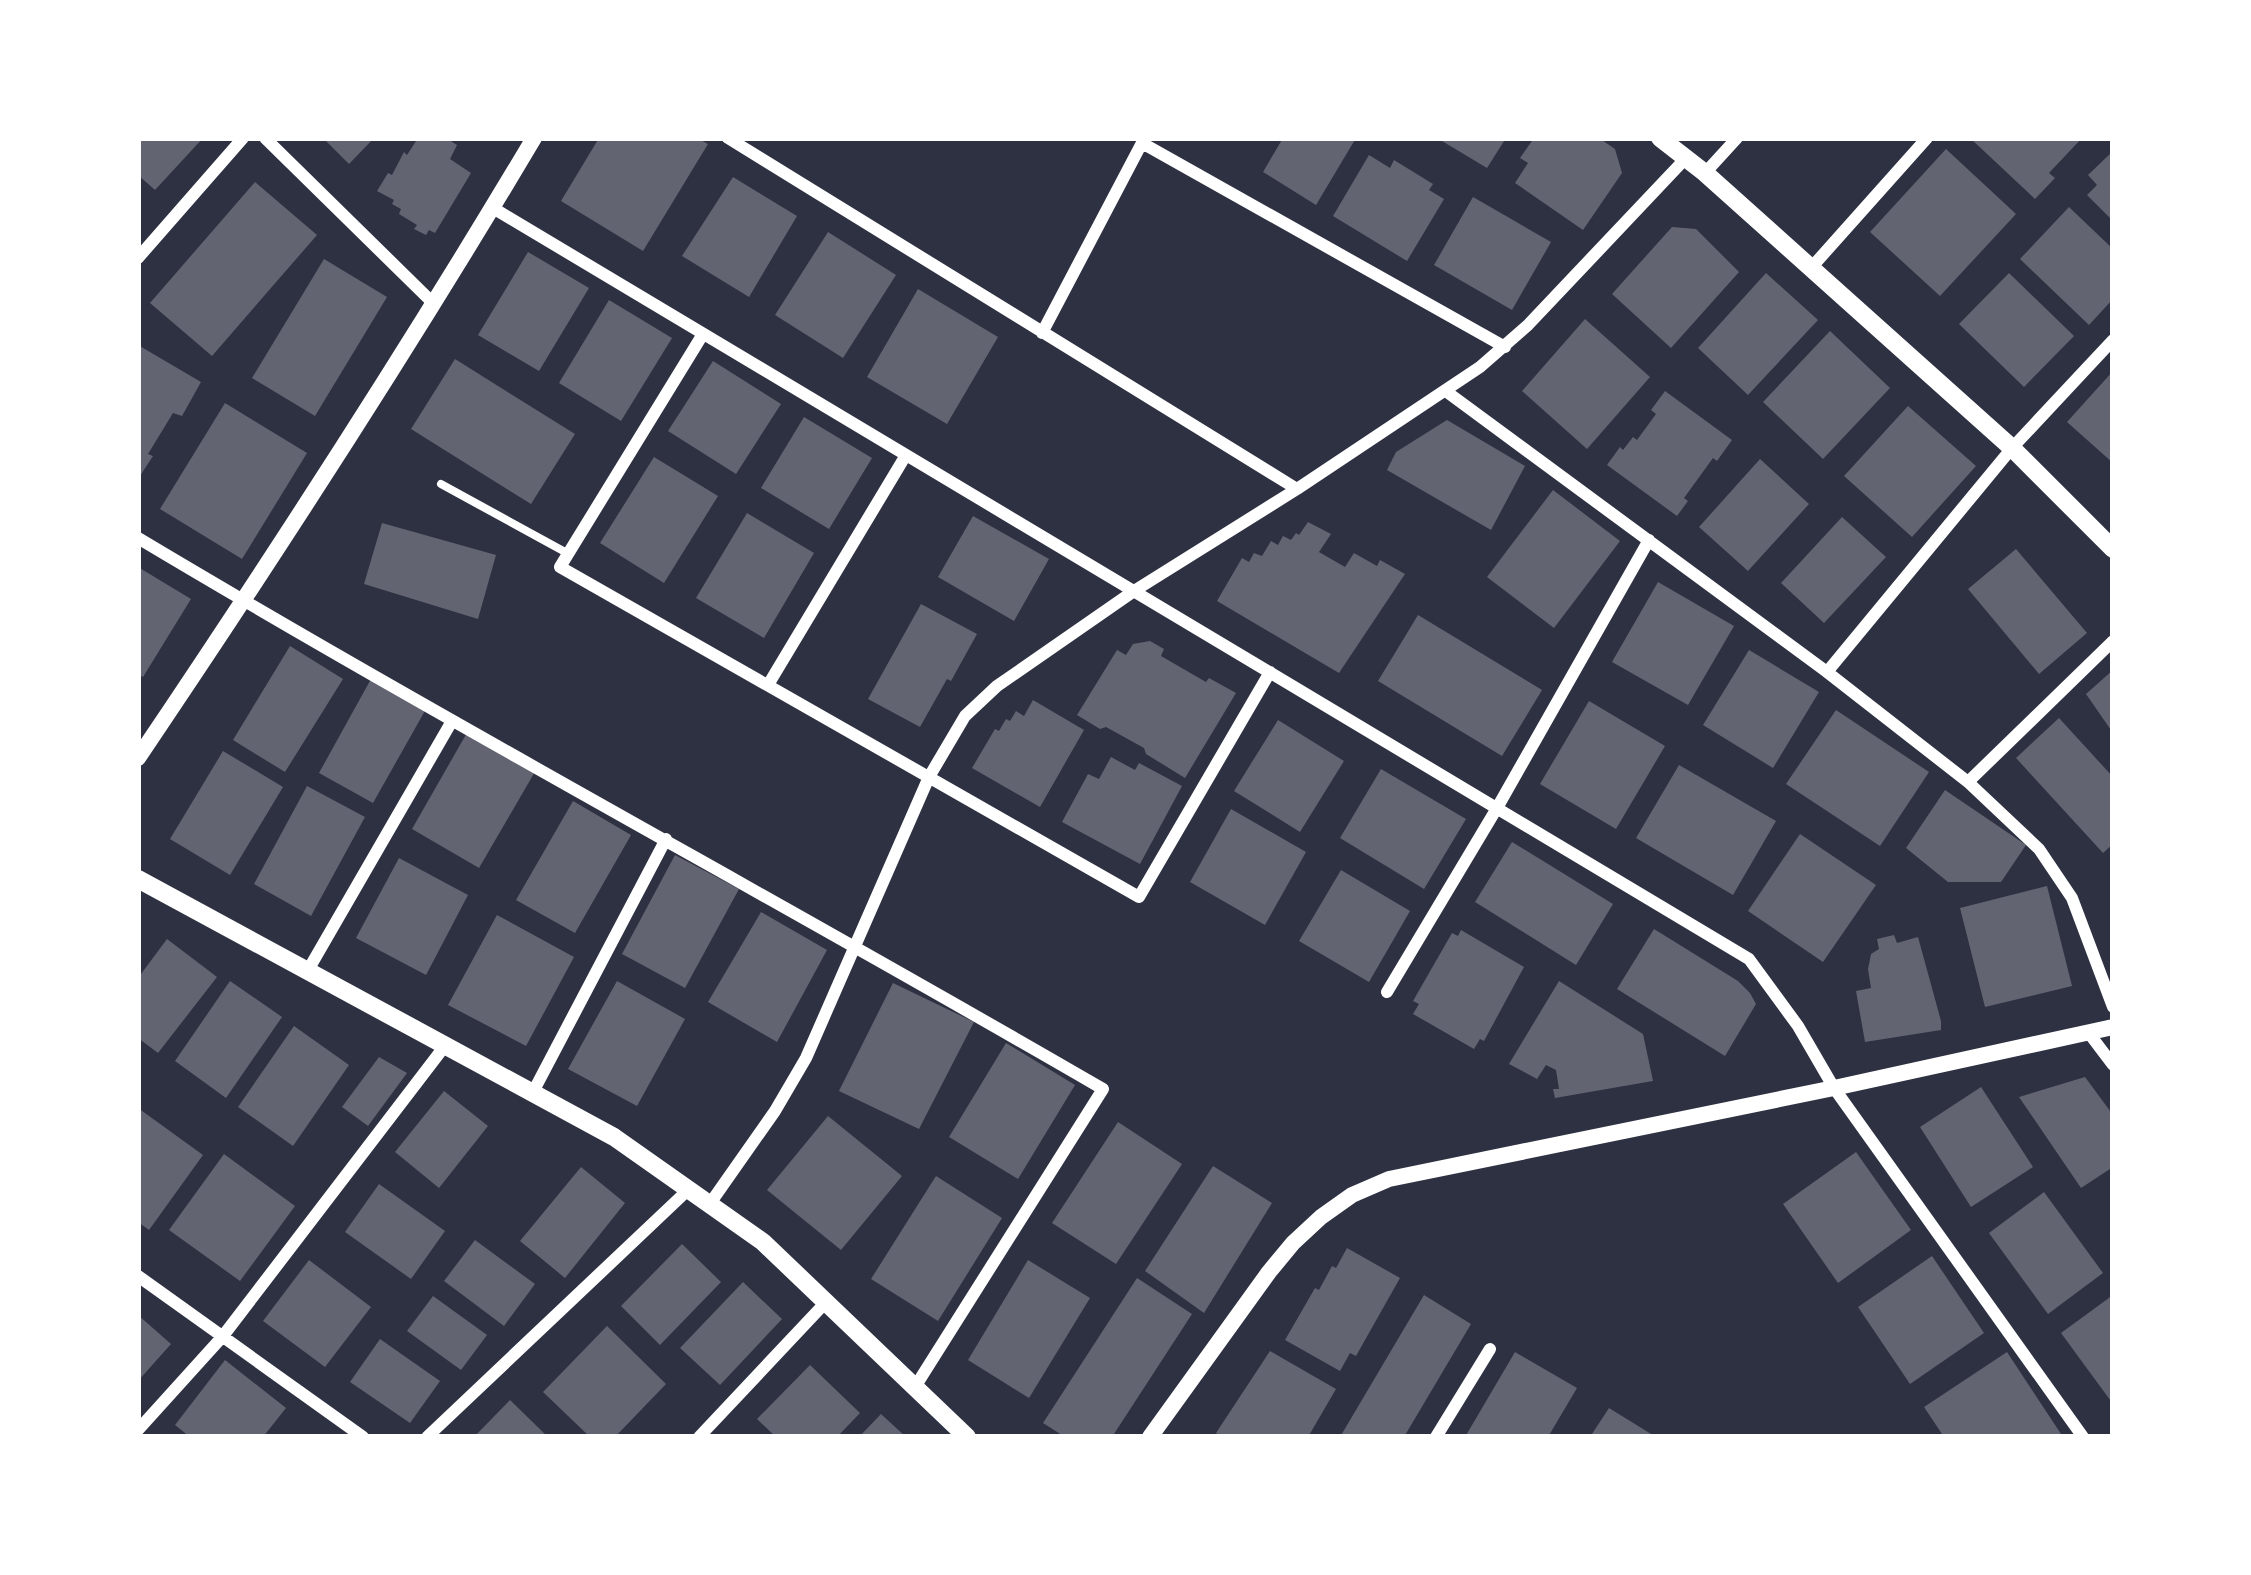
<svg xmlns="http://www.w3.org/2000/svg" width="2251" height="1575" font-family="'Archivo Narrow',sans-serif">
<rect width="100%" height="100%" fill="#2d3142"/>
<!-- building -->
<path fill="#626471" d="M138 138H203L155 190 138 175Z
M323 138H374L349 164Z
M418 138H446L457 145 450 159 471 173 435 233 429 230 426 235 414 229 417 225 399 214 401 209 392 204 394 200 377 191 388 173 392 175 404 152 407 155Z
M599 138H697L708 144 643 251 561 201Z
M1283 138H1356L1316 205 1263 172Z
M1437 138H1506L1487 168Z
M1534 138H1599L1615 149 1622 173 1583 230 1515 183 1528 163 1520 158Z
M1970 138H2082L2049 173 2055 178 2035 199Z
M1946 149 2016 214 1940 296 1870 232Z
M2113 151V221L2087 195 2097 185 2088 175Z
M1369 155 1390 168 1394 160 1433 184 1429 190 1444 199 1407 261 1333 216Z
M733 177 797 216 749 297 682 256Z
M255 182 317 235 212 356 150 303Z
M1473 197 1551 242 1512 310 1434 265Z
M2069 207 2113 249V299L2089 325 2020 259Z
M1672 227 1696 229 1739 272 1671 348 1612 294Z
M828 232 896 275 843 358 775 315Z
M528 252 589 288 539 371 478 335Z
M324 259 387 297 315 416 252 378Z
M1766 273 1818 320 1748 395 1698 348Z
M2009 273 2074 336 2024 387 1959 324Z
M918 289 998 337 947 424 867 377Z
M609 300 672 338 621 421 559 383Z
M1585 319 1650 377 1587 449 1522 391Z
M1830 331 1890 388 1823 459 1763 402Z
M138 345 201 382 182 416 173 413 148 454 153 456 138 479Z
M455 359 575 434 531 504 411 429Z
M713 361 781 404 736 474 668 431Z
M2113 371V463L2067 422Z
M1665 391 1732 440 1717 461 1713 458 1684 498 1688 501 1677 516 1607 465 1620 447 1623 450 1633 437 1637 440 1656 414 1651 410Z
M225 403 307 453 242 559 160 509Z
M1908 406 1976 466 1912 537 1844 476Z
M804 417 872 458 829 529 761 488Z
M1447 420 1525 466 1491 530 1387 470 1396 452Z
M654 457 718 496 664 583 600 543Z
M1760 459 1809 504 1748 571 1699 527Z
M1553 490 1620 541 1554 628 1487 577Z
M747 513 814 553 764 638 696 598Z
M973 516 1049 559 1014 621 938 577Z
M1842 517 1886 557 1824 623 1781 583Z
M1308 522 1331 534 1319 552 1345 567 1354 553 1377 566 1380 560 1405 574 1339 673 1217 601 1242 558 1249 562 1254 553 1262 556 1271 541 1278 545 1283 536 1291 540 1296 533 1299 535Z
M382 523 496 555 478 619 364 584Z
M2016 549 2087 633 2039 674 1968 589Z
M138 567 191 599 143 677 138 674Z
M1658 582 1734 626 1688 705 1612 662Z
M921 604 977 634 951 681 947 679 920 727 868 699Z
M1418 615 1542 690 1502 756 1378 681Z
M1150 641 1164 649 1161 656 1206 682 1209 678 1236 693 1185 778 1146 754 1144 748 1106 727 1100 729 1077 715 1117 650 1126 655 1133 644Z
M290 646 343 679 285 772 233 740Z
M1749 650 1819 692 1773 768 1703 725Z
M2113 670V733L2086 694Z
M371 679 426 709 373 803 319 773Z
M1033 700 1084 730 1040 807 972 768 995 729 999 731 1006 719 1010 721 1016 711 1024 716Z
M1589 701 1665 746 1616 829 1540 784Z
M1836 710 1929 772 1880 846 1786 784Z
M2059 718 2113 777V844L2103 853 2016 758Z
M1278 720 1344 761 1300 832 1234 791Z
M468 731 536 770 479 868 412 829Z
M223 751 283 787 230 875 170 839Z
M1111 757 1135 770 1139 763 1182 786 1140 864 1062 822 1088 774 1099 779Z
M1679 765 1776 821 1733 895 1636 838Z
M1381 769 1466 819 1424 889 1340 838Z
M307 786 365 817 311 916 254 884Z
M1945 790 2026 845 2001 882H1948L1906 848Z
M573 801 631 835 575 933 516 900Z
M1231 809 1306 852 1265 925 1190 882Z
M1800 834 1876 885 1823 962 1748 911Z
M1512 842 1613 904 1576 965 1475 902Z
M675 855 739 889 685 988 622 954Z
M399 858 468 895 426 975 356 938Z
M1341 870 1410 911 1369 982 1299 941Z
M2047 886 2072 986 1985 1007 1960 908Z
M761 912 827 950 777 1042 708 1002Z
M497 915 574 957 526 1046 448 1005Z
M1654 929 1738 981 1750 993 1756 1004 1725 1056 1617 989Z
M1461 930 1524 967 1484 1041 1480 1039 1474 1049 1413 1014 1419 1004 1413 1001 1452 933 1458 936Z
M1894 935 1897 943 1918 937 1941 1021V1030L1865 1042 1856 991 1871 988 1868 969 1871 954 1879 949 1877 939Z
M167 939 217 977 158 1053 138 1038V978Z
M230 981 282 1017 226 1098 175 1061Z
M617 981 685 1019 637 1106 568 1069Z
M1559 981 1643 1034 1653 1081 1555 1098 1553 1089H1559L1556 1070 1546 1065 1537 1079 1509 1064Z
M893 983 974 1022 919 1129 839 1091Z
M294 1026 349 1065 293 1146 238 1107Z
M1006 1043 1075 1085 1018 1179 949 1137Z
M379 1057 407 1073 368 1126 342 1107Z
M2085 1077 2113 1115V1167L2081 1188 2019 1097Z
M1981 1087 2033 1167 1971 1207 1920 1127Z
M444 1091 488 1126 439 1188 395 1152Z
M138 1108 203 1155 149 1230 138 1222Z
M828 1116 902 1176 841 1250 767 1190Z
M1118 1122 1182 1164 1116 1264 1052 1223Z
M1856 1152 1911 1230 1838 1283 1783 1204Z
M224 1154 295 1206 240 1281 169 1230Z
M1213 1166 1272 1203 1204 1313 1145 1271Z
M581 1167 625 1203 565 1278 520 1241Z
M936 1176 1002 1218 938 1321 871 1279Z
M379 1184 445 1231 411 1279 345 1232Z
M2044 1192 2103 1273 2048 1314 1989 1233Z
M475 1240 535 1284 504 1326 444 1281Z
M682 1244 721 1282 660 1345 621 1306Z
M1347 1248 1400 1278 1356 1356 1350 1353 1340 1371 1285 1340 1315 1288 1319 1290 1332 1266 1336 1268Z
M1932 1256 1984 1333 1910 1384 1858 1307Z
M309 1260 371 1307 325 1367 263 1321Z
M1028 1260 1090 1298 1029 1398 968 1360Z
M1137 1278 1192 1314 1112 1437H1065L1043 1423Z
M743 1282 782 1319 720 1385 680 1348Z
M1424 1295 1471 1324 1404 1437H1340Z
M2113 1295V1404L2061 1333Z
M433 1296 487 1335 461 1370 407 1331Z
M138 1315 171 1344 138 1381Z
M607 1326 666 1384 615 1437H590L543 1392Z
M380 1339 440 1381 410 1423 350 1382Z
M1270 1351 1336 1389 1308 1437H1222L1216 1433Z
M1515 1352 1577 1388 1548 1437H1465Z
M2007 1352 2063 1437H1944L1924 1407Z
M225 1360 286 1408 263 1437H190L175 1425Z
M810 1365 860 1413 837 1437H776L757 1419Z
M510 1400 548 1437H474Z
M1609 1408 1656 1437H1590Z
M881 1414 906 1437H859Z"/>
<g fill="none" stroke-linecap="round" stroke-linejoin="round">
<!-- service -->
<path stroke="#fff" stroke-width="8" d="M441 484 567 553"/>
<!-- minor -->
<path stroke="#fff" stroke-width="12" d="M265 138 433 303
M728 138 1297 489
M1142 143 1505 347
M1705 173 1737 138
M493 208 1749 959 1798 1026 1834 1088 2083 1437
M138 258 243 138
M1811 268 1927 138
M1042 333 1144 139
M703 334 560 567 1139 897 1270 672
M1447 392 1827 672 1968 782 2039 849 2072 898 2113 1007
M138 538C456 728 783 903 1103 1089L915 1387
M1827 672 2012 448 2113 340
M768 685 906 455
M1968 782 2113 641
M307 972 452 721
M1387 992 1497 808 1649 540
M2088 1032 2113 1065
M532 1094 666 839
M709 1205 775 1111 806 1058 929 777 965 716 997 686 1134 591 1297 489 1480 367 1528 325 1686 158
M138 1276 363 1437
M138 1430 223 1336 444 1047
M427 1437 689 1189
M699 1437 827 1301
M1436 1437 1490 1349"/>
<!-- tertiary -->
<path stroke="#fff" stroke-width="16" d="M138 758C275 555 409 348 534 138
M1150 1437 1269 1272 1293 1243 1321 1217 1352 1195 1389 1179 1834 1088 2113 1027"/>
<!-- secondary -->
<path stroke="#fff" stroke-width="18" d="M1660 138 1705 173 2012 448 2113 549
M138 879 614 1137 763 1242 967 1437"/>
</g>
<!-- border -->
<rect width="2251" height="1575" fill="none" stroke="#ffffff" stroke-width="282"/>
</svg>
